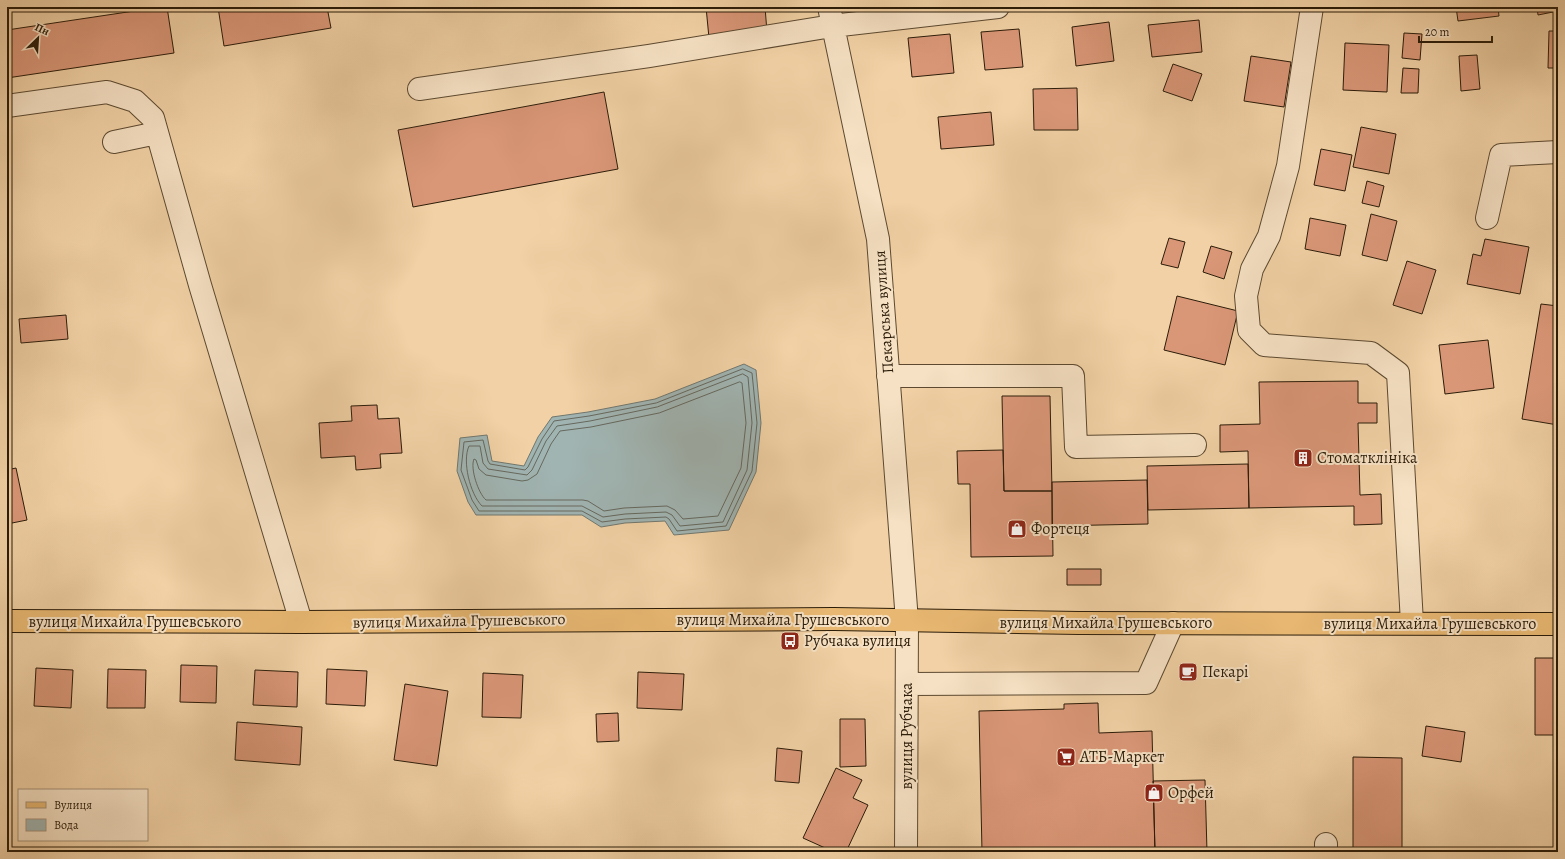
<svg xmlns="http://www.w3.org/2000/svg" width="1565" height="859" font-family="Alegreya,serif">
<rect width="100%" height="100%" fill="#f1d1a5"/>
<filter id="stains"><feTurbulence type="fractalNoise" baseFrequency=".005" numOctaves="4"/><feColorMatrix values="0 0 0 0 .2 0 0 0 0 .09 0 0 0 0 .02 0 0 0 .5 -.17"/></filter>
<radialGradient id="worn" r=".72"><stop offset=".6" stop-color="#630" stop-opacity="0"/><stop offset="1" stop-color="#630" stop-opacity=".3"/></radialGradient>
<!-- water -->
<path fill="#a0b4b2" stroke="#71776e" d="M744 364 756 370 761 423 756 472 729 530 674 535 665 521 625 523 601 527 582 515H476L468 502 457 471 460 438 487 435 492 461 524 466 538 437 552 417 588 412 655 399Z"/>
<g fill="none" stroke-linecap="round" stroke-linejoin="round">
<!-- shore -->
<path stroke="#66685e" stroke-width="1" d="M743 369 752 373 757 423 752 471 726 526 677 531 669 519 666 517 625 519 602 522 582 511H479L472 500 461 470 464 442 483 440 488 461 490 464 525 470 528 467 542 439 554 421 589 416 656 403Z
M743 374 748 377 752 423 747 470 723 522 680 526 672 515 666 512 625 514 603 517 582 506H482C470 494 462 461 469 446H480L483 463 488 469 527 475 532 470 546 441 557 426 590 421 657 407Z
M740 382 742 383 746 423 741 468 718 516 683 519 675 510 667 506 624 508 604 511 588 501 583 500H486C478 493 470 468 474 459L476 460 479 469 486 475 522 481 528 480 537 474 551 444 560 431 591 427 659 413Z"/>
</g>
<!-- building -->
<path fill="#da9778" stroke="#2b1c09" d="M161 7H167L174 53 7 78V30Z
M218 7H327L331 28 224 46Z
M706 7H765L767 32 709 38Z
M1456 7H1498L1499 16 1458 21Z
M1537 7H1558V11L1538 15Z
M1199 20 1202 52 1152 57 1148 25Z
M1109 22 1114 61 1076 66 1072 27Z
M1019 29 1023 67 985 70 981 32Z
M1549 31H1558V68H1548Z
M1404 33 1422 34 1420 60 1402 58Z
M950 34 954 73 912 77 908 38Z
M1345 43 1389 45 1387 92 1343 90Z
M1477 55 1480 89 1461 91 1459 56Z
M1251 56 1291 62 1284 107 1244 101Z
M1173 64 1202 74 1192 101 1163 91Z
M1403 68 1419 69 1418 93H1401Z
M1077 88 1078 130H1034L1033 89Z
M604 92 618 169 413 207 398 130Z
M991 112 994 145 941 149 938 117Z
M1361 127 1396 134 1389 174 1353 167Z
M1321 149 1352 155 1345 191 1314 185Z
M1367 181 1384 186 1379 207 1362 203Z
M1371 214 1397 221 1387 261 1362 255Z
M1310 218 1346 225 1340 256 1305 249Z
M1169 238 1185 242 1178 268 1161 264Z
M1485 239 1529 247 1520 294 1467 284 1473 254 1481 256Z
M1211 246 1232 252 1224 279 1203 272Z
M1407 261 1436 270 1422 314 1393 305Z
M1177 296 1238 311 1225 365 1164 350Z
M1541 304 1558 306V425L1522 419Z
M66 315 68 339 21 343 19 319Z
M1488 340 1494 388 1445 394 1439 345Z
M1358 381V403H1377V423H1358L1360 495 1381 494 1382 524 1354 525V506L1249 508 1248 451 1220 452V425L1260 424 1259 382Z
M1002 396H1050L1052 491H1004Z
M377 405 378 419 399 418 402 453 380 454 381 468 356 470 355 456 321 458 319 423 352 421 351 406Z
M1003 450 1004 491H1052L1053 556 971 557 970 484H958L957 451Z
M1248 464 1249 508 1148 510 1147 466Z
M16 468 27 520 7 524V470Z
M1147 480 1148 524 1052 526V482Z
M1067 569H1101V585H1067Z
M1535 658H1558V735H1535Z
M181 665 217 666 216 703 180 702Z
M36 668 73 670 71 708 34 706Z
M108 669 146 670 145 708H107Z
M327 669 367 671 365 706 326 704Z
M255 670 298 672 297 707 253 705Z
M638 672 684 674 682 710 637 708Z
M483 673 523 675 521 718 482 717Z
M405 684 448 691 437 766 394 760Z
M1098 703 1099 733 1152 731 1155 852H982L979 711 1064 709V704Z
M618 713 619 741 597 742 596 714Z
M840 719H865L866 766 840 767Z
M237 722 302 727 300 765 235 760Z
M1426 726 1465 732 1461 762 1422 756Z
M777 748 802 751 799 783 775 781Z
M1353 757 1402 758V852H1353Z
M836 768 862 780 853 798 868 805 846 852H834L803 838Z
M1205 780 1207 852H1155L1153 781Z
M819 848 826 852H817Z"/>
<g fill="none" stroke-linecap="round" stroke-linejoin="round">
<defs>
<path id="minor" d="M829 7 878 239 907 621 906 852
M1312 7 1288 166 1269 236 1252 269 1246 296 1249 330 1264 345 1371 353 1398 373 1412 623
M419 89 649 56 832 26 998 7
M7 106 107 92 135 101 153 118 200 285 301 622
M114 142 157 133
M1487 218 1501 155 1558 152
M888 376H1073L1076 447 1195 445
M907 684 1146 683 1173 623
M1326 852V844"/>
<path id="major" d="M7 621 301 622 834 619 1079 623 1558 624"/>
</defs>
<!-- minor casing -->
<use href="#minor" stroke="#5c4930" stroke-width="24"/>
<!-- major casing -->
<use href="#major" stroke="#2b1c09" stroke-width="24"/>
<!-- minor -->
<use href="#minor" stroke="#f6e1c4" stroke-width="22"/>
<!-- major -->
<use href="#major" stroke="#e8b872" stroke-width="22"/>
</g>
<!-- icons -->
<defs>
<symbol id="building-square" viewBox="-11 -11 22 22"><rect x="-9" y="-9" width="18" height="18" rx="4" fill="#8f2418" stroke="#f6e1c4"/><path d="M-4-6H4V6H1V3H-1V6H-4ZM-2.5-4.3h1.7v1.8h-1.7ZM.8-4.3h1.7v1.8H.8ZM-2.5-1h1.7V.8h-1.7ZM.8-1h1.7V.8H.8Z" fill="#fff"/></symbol>
<symbol id="shop-square" viewBox="-11 -11 22 22"><rect x="-9" y="-9" width="18" height="18" rx="4" fill="#8f2418" stroke="#f6e1c4"/><path d="M-5-2.5h2.3a2.7 3.5 0 0 1 5.4 0H5L5.5 6h-11ZM-1.5-2.5h3a1.5 2.3 0 0 0-3 0Z" fill="#fff"/></symbol>
<symbol id="bus-square" viewBox="-11 -11 22 22"><rect x="-9" y="-9" width="18" height="18" rx="4" fill="#8f2418" stroke="#f6e1c4"/><path d="M-5-6H5V4H4V6H2V4H-2V6H-4V4H-5ZM-3.5-4V0h7V-4ZM-3.5 1.2v1.5H-2V1.2ZM2 1.2v1.5H3.5V1.2Z" fill="#fff"/></symbol>
<symbol id="cafe-square" viewBox="-11 -11 22 22"><rect x="-9" y="-9" width="18" height="18" rx="4" fill="#8f2418" stroke="#f6e1c4"/><path d="M-5.5-4.5H6V0H3Q3 3.5 0 3.5H-2.5Q-5.5 3.5-5.5 0ZM3-3.2v2h1.7v-2ZM-6 4.5H4V6H-6Z" fill="#fff"/></symbol>
<symbol id="supermarket-square" viewBox="-11 -11 22 22"><rect x="-9" y="-9" width="18" height="18" rx="4" fill="#8f2418" stroke="#f6e1c4"/><path d="M-6-5.5h2.5l.6 2H6L4.5 2H-2.5L-4.4-4H-6ZM-1.5 3.2a1.3 1.3 0 1 0 .1 0ZM3 3.2a1.3 1.3 0 1 0 .1 0Z" fill="#fff"/></symbol>
</defs>
<g fill-rule="evenodd">
<use href="#building-square" x="1292" y="447" width="22" height="22"/>
<use href="#shop-square" x="1006" y="518" width="22" height="22"/>
<use href="#bus-square" x="779" y="630" width="22" height="22"/>
<use href="#cafe-square" x="1177" y="661" width="22" height="22"/>
<use href="#supermarket-square" x="1055" y="746" width="22" height="22"/>
<use href="#shop-square" x="1143" y="782" width="22" height="22"/>
</g>
<g text-anchor="middle" dominant-baseline="central" stroke-width="4" stroke-linejoin="round" paint-order="stroke">
<!-- street labels -->
<g font-size="16" fill="#2b1c09" stroke="#f6e1c4">
<text transform="translate(884 312) rotate(-94)">Пекарська вулиця</text>
<text x="783" y="620">вулиця Михайла Грушевського</text>
<text transform="translate(459 621) rotate(-1)">вулиця Михайла Грушевського</text>
<text x="135" y="622">вулиця Михайла Грушевського</text>
<text x="1106" y="623">вулиця Михайла Грушевського</text>
<text x="1430" y="624">вулиця Михайла Грушевського</text>
<text transform="translate(907 736) rotate(-90)">вулиця Рубчака</text>
</g>
<!-- poi labels -->
<g font-size="16" fill="#2b1c09" stroke="#f6e1c4" text-anchor="start">
<text x="1317" y="458">Стоматклініка</text>
<text x="1031" y="529">Фортеця</text>
<text x="804" y="641">Рубчака вулиця</text>
<text x="1202" y="672">Пекарі</text>
<text x="1080" y="757">АТБ-Маркет</text>
<text x="1168" y="793">Орфей</text>
</g>
</g>
<!-- margin -->
<rect width="1565" height="859" fill="none" stroke="#f1d1a5" stroke-width="24"/>
<rect x="8" y="8" width="1549" height="843" fill="none" stroke="#2b1c09" stroke-width="2"/>
<rect x="12" y="12" width="1541" height="835" fill="none" stroke="#2b1c09"/>
<!-- legend -->
<rect x="18" y="789" width="130" height="52" fill="#f6e1c4" stroke="#a59279"/>
<rect x="26" y="802" width="20" height="6" fill="#e8b872" stroke="#a59279"/>
<text x="54" y="809" font-size="12" fill="#2b1c09">Вулиця</text>
<rect x="26" y="819" width="20" height="12" fill="#a0b4b2" stroke="#a59279"/>
<text x="54" y="829" font-size="12" fill="#2b1c09">Вода</text>
<!-- north arrow -->
<g transform="translate(38 38) rotate(25)" stroke="#f6e1c4" stroke-width="3" paint-order="stroke">
<path d="M0-3L7 15L0 10L-7 15Z" fill="#2b1c09"/>
<text y="-6" font-size="11" font-weight="bold" text-anchor="middle" fill="#2b1c09">Пн</text>
</g>
<!-- scale -->
<path d="M1419 36v6h73v-6" fill="none" stroke="#2b1c09" stroke-width="2"/>
<text x="1425" y="36" font-size="12" fill="#2b1c09" stroke="#f6e1c4" stroke-width="3" paint-order="stroke">20 m</text>
<rect width="100%" height="100%" filter="url(#stains)"/>
<rect width="100%" height="100%" fill="url(#worn)"/>
</svg>
